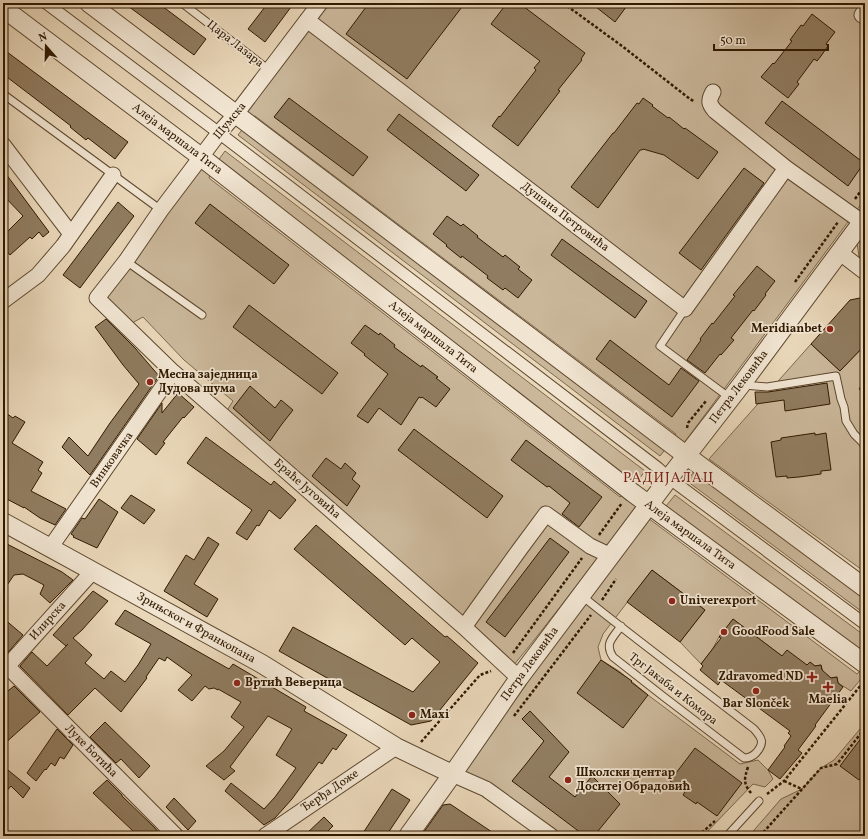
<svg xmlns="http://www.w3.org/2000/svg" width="868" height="839" font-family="Vollkorn,serif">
<rect width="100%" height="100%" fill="#e9d7b9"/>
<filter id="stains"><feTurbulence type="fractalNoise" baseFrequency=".005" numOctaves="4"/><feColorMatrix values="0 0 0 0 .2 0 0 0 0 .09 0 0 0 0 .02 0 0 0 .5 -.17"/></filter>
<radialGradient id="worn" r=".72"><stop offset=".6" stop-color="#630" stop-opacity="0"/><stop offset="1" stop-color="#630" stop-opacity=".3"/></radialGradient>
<!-- green -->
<path fill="#cab79a" stroke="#7d684d" d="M326 3H865V199L681 447 671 441 676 434 255 116 248 119 242 115Z
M245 126 668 446 660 456 238 135Z
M225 151 645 471 634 486 645 494C602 552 559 610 513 666L226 412 233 401 184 360 143 317 132 323 102 296 202 162 212 169 209 178 620 497 626 492 217 162Z
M865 232V262L859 257 857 243Z
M811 344 840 371 865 345V572L709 459Z
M697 468 865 594V614L687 481Z
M675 495 865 636V656L662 511Z
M648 518 857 674 863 668 865 669V674L851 691 838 683 837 677 831 678 826 674 824 676 821 665 815 666 810 662 807 665 782 656 733 619 719 637 712 650 701 664 680 642 705 610 652 570 603 634 598 647 601 660 619 671 648 695 740 764 758 760 768 770 773 779 765 787 753 784 703 836H562L492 785 460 771Z
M865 723V836H749L781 799 802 789 821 768 834 760Z"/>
<!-- building -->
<path fill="#907c60" stroke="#301900" d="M124 3H158L206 39 194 55Z
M268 3H294L265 42 248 29Z
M369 3H465L407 79 346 34Z
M507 3H519L585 53 581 59 582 60 558 90 560 91 518 146 492 126 499 116 500 117 536 70 534 68 540 61 491 24Z
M591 3H629L615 22Z
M812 14 835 32 826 44 828 46 821 56 817 61 814 59 797 82 799 84 788 98 761 77 773 63 774 64 792 41 790 40 801 25 803 26Z
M3 49 128 142 115 159 88 138 86 140 70 127 71 126 3 74Z
M289 98 368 157 353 176 274 117Z
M643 98 653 105 652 106 668 118 669 117 684 129 685 128 718 152 698 179 664 155 643 149 642 150H640L598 208 571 187 613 133H614L637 103 639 104Z
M782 101 864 163 848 186 765 123Z
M399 114 479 175 466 191 387 130Z
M744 168 764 183 701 270 679 253Z
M3 170 49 232 43 237 39 232 32 239 30 237 10 255 3 247V236L23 216 3 195Z
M118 202 134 216 80 288 63 275Z
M210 204 289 265 274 284 195 223Z
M447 216 461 226 463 224 478 236 477 237 503 257 505 255 520 267 518 269 532 280 518 298 505 288 503 290 487 278 488 276 462 256 461 258 446 246 447 245 433 234Z
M562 239 647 301 635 318 551 255Z
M757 266 775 281 765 294 766 295 754 311 753 310 731 338 734 340 721 355 720 354 705 373 687 360 701 340 700 339 712 323 713 324 735 296 733 295Z
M865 297V345L840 371 811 344 850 300Z
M249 305 338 373 322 394 233 327Z
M106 319 135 348 159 376 90 475 62 447 69 437 88 456 110 423 139 384 123 365 95 327Z
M365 325 379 335 380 333 395 345 394 347 421 367 422 365 438 377 436 378 450 389 436 407 422 397 421 398 419 397 401 425 379 408 368 423 357 416 388 374 364 355 365 354 351 343Z
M610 340 669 385 681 368 699 381 672 417 596 359Z
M827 383 830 404 785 411 784 400 756 404 755 392H768Z
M250 386 275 408 281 400 293 410 282 424 270 441 233 408Z
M178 393 194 407 184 418 183 417 163 442 165 443 156 455 137 439 162 403V413Z
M3 411 13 418 15 416 25 422 12 443 43 462 38 470 42 473 31 491 66 509 55 525 40 518 24 507V508L3 497Z
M414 429 503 496 487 518 398 450Z
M815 433V435L826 433 831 470 821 471V474L799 477 787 478V476L776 477 771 442 781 440V438Z
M206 437 271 485 274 481 296 500 280 519 269 510 259 526 257 525 247 540 236 533 252 510 187 463Z
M526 440 602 497 579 527 562 514 570 503 549 486 547 487 511 460Z
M326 458 341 469 345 463 356 473 352 479 360 486 347 506 312 476Z
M131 495 155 510 144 524 121 508Z
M99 499 118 512 97 548 73 537 74 536 71 534 82 518 85 519Z
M316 525 445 637 447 636 478 663 431 721 411 725 279 651 293 627 413 692 440 662 412 638 405 645 294 549Z
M208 537 219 544 194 584 218 599 207 617 164 591 186 555 194 560Z
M550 538 569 552 505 637 486 622Z
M3 542 62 572 73 580 50 603 40 594 44 585 23 574 14 575 3 591Z
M652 570 705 610 680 642 627 602Z
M93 591 108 601 82 630 73 638 92 655 85 663 104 679 111 671 125 682 138 665 151 644 115 624 125 610 229 669 233 664 306 707 304 711 347 735 336 750 333 748 322 764 319 762 292 799 275 818 264 825 225 791 231 783 264 809 275 797 296 768 276 755 292 729 268 716 230 767 235 771 224 780 206 766 224 751 244 727 231 717 241 702 218 689V690L214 688 209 689 205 686 192 701 178 690 192 675 167 657 165 661 159 658 146 677 147 678 121 712 95 688 68 715 20 666 32 652 47 666 68 644 66 646 53 635Z
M3 618 23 635 4 657 3 656Z
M733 619 782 656 787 650 807 665 810 662 815 666 821 665 822 670 831 678 837 677 838 683 843 687 815 725 816 726 798 750 802 753 780 779 768 770 785 747 784 746 791 736 788 733 790 731 721 680 718 685 700 670 703 666 701 664 721 638 719 637Z
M601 660 632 681 631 682 648 695 623 728 577 693Z
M14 686 40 712 3 745V695Z
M530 711 569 752 549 777 575 797 592 776 620 804 594 836H585L512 781 526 764 544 741 522 719Z
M105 722 150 766 139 778 121 759 116 763 90 737Z
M57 729 73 745 64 759 60 757 55 766 51 763 46 770 45 769 36 781 27 773Z
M865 733V773L859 780 840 766Z
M695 748 742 783 717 816 697 802 696 804 683 795 685 792 670 781Z
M3 766 30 788 23 798 11 786 3 795Z
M107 780 122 795V796L154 827 162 836H141L136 831 134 832 93 793Z
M392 789 410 800 386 836H361Z
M174 798 196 821 188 830 166 807Z
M450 804 498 836H421L443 805Z
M324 817 333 826 323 836H304Z"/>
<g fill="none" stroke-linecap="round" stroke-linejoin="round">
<defs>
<path id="service" d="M182 3 269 70
M3 94 161 210
M126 261 202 315
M685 309 660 346 730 398
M744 385 767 387 836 376 841 399 844 407 846 421 854 434 863 443 865 448
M582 596C638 641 696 684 754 729 762 738 765 743 756 753 752 757 749 758 744 758L664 697 613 657C604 643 613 638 621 626
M727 836 759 801"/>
<path id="pedestrian" d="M46 3 219 133 658 468 669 478 865 624"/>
<path id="minor" d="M320 3 236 114 219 133 201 157 161 210 126 261 97 298 173 372 464 627 519 678
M862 15 865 10
M307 20 685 309 786 168
M713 92C708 101 709 104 715 111L786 168 862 222
M3 145 71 234
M839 252 865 272
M3 301 38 275 63 246 113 175
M50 548 173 372
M464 627 520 549 546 514 590 546 611 556
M7 666 176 836
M3 671 93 571
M452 774 486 789 551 836
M265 836 396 747"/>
<path id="tertiary" d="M89 3 687 456 865 588
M3 8 201 157 633 493 865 664
M3 522 262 664 396 747 452 774
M408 836 459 765 519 678 669 478 741 385 865 218"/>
</defs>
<!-- service casing -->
<use href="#service" stroke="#5e482e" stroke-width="9"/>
<!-- pedestrian casing -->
<use href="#pedestrian" stroke="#5e482e" stroke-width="13"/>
<!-- minor casing -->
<use href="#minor" stroke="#5e482e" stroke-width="17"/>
<!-- tertiary casing -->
<use href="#tertiary" stroke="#5e482e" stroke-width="20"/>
<!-- path -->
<path stroke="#301900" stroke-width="2.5" stroke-dasharray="3 2" stroke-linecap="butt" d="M563 3 622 46 690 99 695 102
M855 199 865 185
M795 282 838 222
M860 390 865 376
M687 428 688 423 706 401
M599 535 622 503
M602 600 616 579
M513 653 582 558
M514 716 591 615
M421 742 480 675 491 671
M748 767C744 779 743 784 752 794
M784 781 802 789
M767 794 784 781 865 680
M565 832 571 836
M698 836 715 821
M760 836 821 768 837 764 865 728"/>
<!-- service -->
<use href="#service" stroke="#f1e5d2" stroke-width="7"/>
<!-- pedestrian -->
<use href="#pedestrian" stroke="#f1e5d2" stroke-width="11"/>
<!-- minor -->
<use href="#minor" stroke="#f1e5d2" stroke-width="15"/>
<!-- tertiary -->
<use href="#tertiary" stroke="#f1e5d2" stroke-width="18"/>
</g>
<!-- markers -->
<g fill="#8f2418" stroke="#f1e5d2" stroke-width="1.5">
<circle cx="830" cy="329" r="4"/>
<circle cx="150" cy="382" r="4"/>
<circle cx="672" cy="601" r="4"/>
<circle cx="724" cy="632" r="4"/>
<path d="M810 671h4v4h4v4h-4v4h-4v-4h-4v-4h4z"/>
<circle cx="237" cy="683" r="4"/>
<path d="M826 681h4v4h4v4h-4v4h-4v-4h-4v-4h4z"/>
<circle cx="756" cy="691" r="4"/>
<circle cx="412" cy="715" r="4"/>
<circle cx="568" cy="780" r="4"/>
</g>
<g text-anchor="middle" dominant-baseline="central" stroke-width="3.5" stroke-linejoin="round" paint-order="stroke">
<!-- street labels -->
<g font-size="12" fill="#301900" stroke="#f1e5d2">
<text transform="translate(235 44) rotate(38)">Цара Лазара</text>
<text transform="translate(230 121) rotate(-51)">Шумска</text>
<text transform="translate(177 139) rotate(37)">Алеја маршала Тита</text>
<text transform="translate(565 217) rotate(37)">Душана Петровића</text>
<text transform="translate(433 337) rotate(38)">Алеја маршала Тита</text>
<text transform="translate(739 387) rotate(-53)">Петра Лековића</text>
<text transform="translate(112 460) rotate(-55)">Винковачка</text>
<text transform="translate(307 489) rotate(41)">Браће Југовића</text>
<text transform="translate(690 535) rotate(36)">Алеја маршала Тита</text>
<text transform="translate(48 621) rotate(-48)">Илирска</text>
<text transform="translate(196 628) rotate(29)">Зрињског и Франкопана</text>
<text transform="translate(530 664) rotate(-54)">Петра Лековића</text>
<text transform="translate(673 689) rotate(38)">Трг Јакаба и Комора</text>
<text transform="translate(91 751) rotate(45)">Луке Ботића</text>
<text transform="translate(330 791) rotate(-34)">Ђерђа Доже</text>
</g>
<!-- poi labels -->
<g font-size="12" font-weight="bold" fill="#301900" stroke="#f1e5d2" text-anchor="start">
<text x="822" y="329" text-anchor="end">Meridianbet</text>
<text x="158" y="375">Месна заједница<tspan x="158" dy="14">Дудова шума</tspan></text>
<text x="680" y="601">Univerexport</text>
<text x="732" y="632">GoodFood Sale</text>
<text x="803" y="677" text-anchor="end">Zdravomed ND</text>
<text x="245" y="683">Вртић Веверица</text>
<text x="828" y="700" text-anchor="middle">Maelia</text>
<text x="756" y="704" text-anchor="middle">Bar Slonček</text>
<text x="420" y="715">Maxi</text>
<text x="576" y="773">Школски центар<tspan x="576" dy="14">Доситеј Обрадовић</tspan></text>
</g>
<!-- quarter labels -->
<g font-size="14" letter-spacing="1" fill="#7a1f14" stroke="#f1e5d2">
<text x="669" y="478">РАДИЈАЛАЦ</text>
</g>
</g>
<!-- margin -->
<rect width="868" height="839" fill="none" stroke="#e9d7b9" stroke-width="16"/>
<rect x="4" y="4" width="860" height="831" fill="none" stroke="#301900" stroke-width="2"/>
<rect x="8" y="8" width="852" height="823" fill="none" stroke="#301900"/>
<!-- north arrow -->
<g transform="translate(46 46) rotate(340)" stroke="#f1e5d2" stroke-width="3" paint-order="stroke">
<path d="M0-3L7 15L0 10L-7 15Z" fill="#301900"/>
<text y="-6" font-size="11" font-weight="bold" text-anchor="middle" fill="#301900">N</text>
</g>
<!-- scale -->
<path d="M714 44v6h114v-6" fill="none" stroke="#301900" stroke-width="2"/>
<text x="720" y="44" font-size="12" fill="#301900" stroke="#f1e5d2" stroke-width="3" paint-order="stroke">50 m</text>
<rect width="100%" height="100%" filter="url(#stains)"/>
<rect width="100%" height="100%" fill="url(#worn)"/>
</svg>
